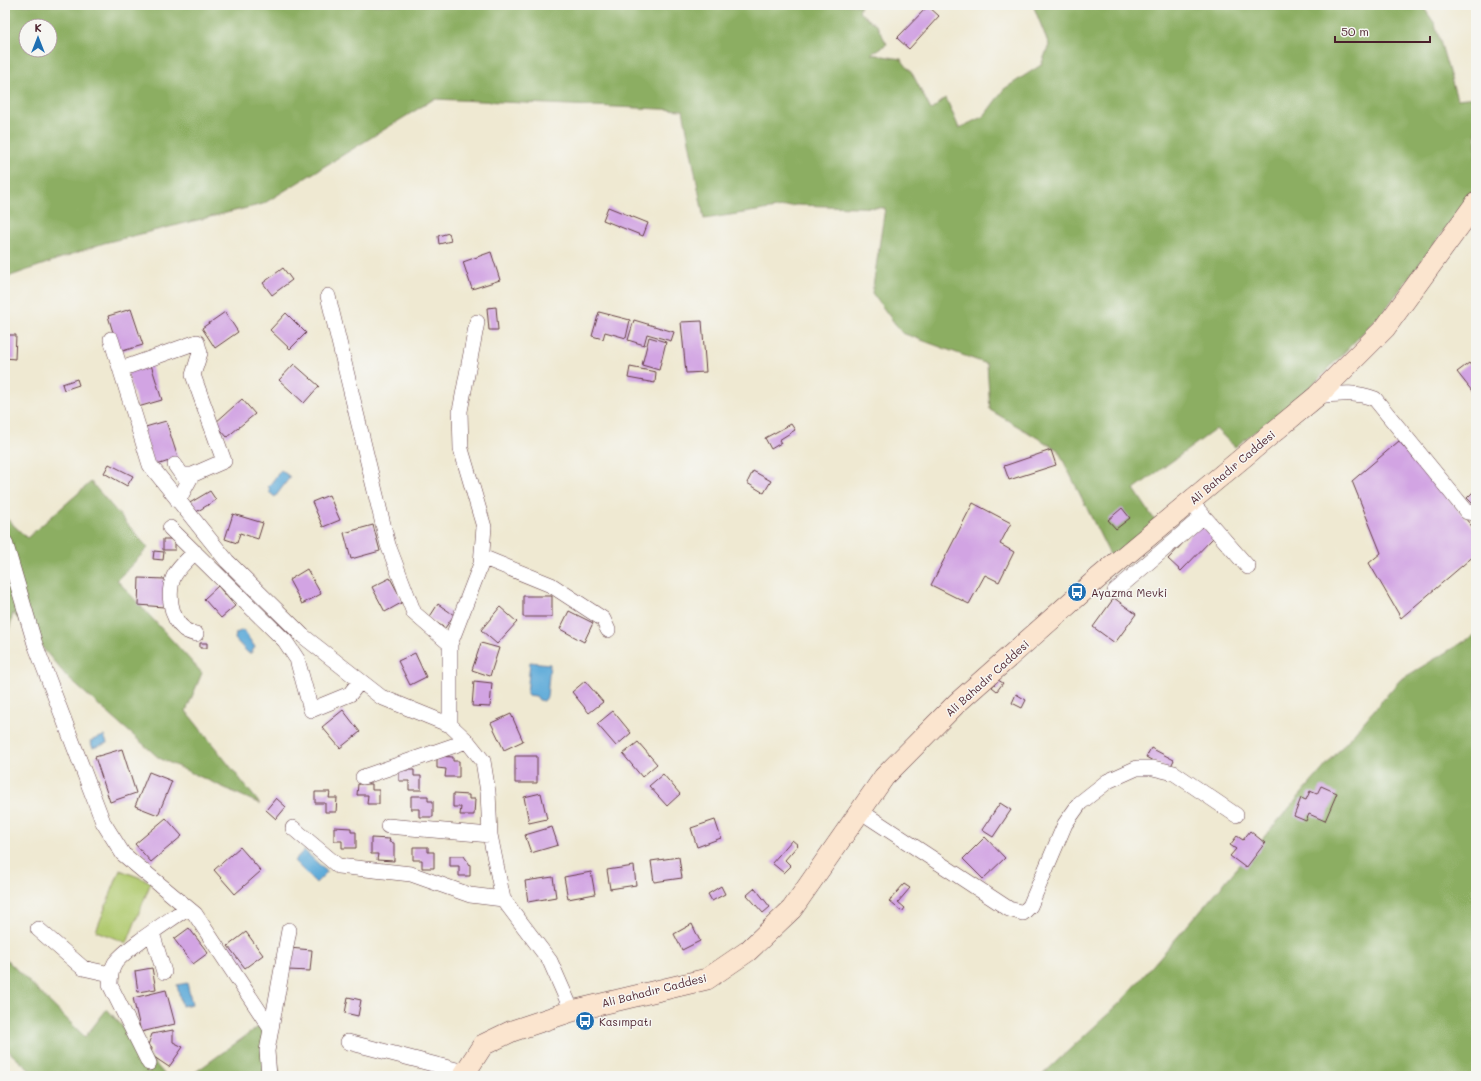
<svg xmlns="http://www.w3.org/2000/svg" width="1481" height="1081" font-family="Mali,sans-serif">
<rect width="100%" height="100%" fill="#f6f6f2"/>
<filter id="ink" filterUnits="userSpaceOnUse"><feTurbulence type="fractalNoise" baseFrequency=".025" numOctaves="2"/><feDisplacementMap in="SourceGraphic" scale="8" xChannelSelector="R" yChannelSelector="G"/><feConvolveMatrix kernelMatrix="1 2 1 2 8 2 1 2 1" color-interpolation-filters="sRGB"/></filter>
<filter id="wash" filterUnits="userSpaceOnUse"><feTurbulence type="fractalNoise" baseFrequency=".012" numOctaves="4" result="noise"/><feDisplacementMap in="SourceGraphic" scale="16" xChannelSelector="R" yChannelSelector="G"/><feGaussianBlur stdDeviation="0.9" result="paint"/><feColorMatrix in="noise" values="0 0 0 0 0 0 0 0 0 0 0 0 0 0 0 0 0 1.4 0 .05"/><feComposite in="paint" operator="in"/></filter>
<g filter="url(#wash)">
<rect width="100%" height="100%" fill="#efe9d2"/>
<!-- green -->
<path fill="#b1ca70" stroke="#7e744e" d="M120 870 151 882 127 943 96 931Z"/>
<!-- forest -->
<path fill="#8cae62" stroke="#6b6646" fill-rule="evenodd" d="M5 5H861L859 12 877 26 887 44 871 54 901 59 913 75 931 110 946 98 959 128 984 116 1004 89 1041 65 1049 45 1033 5H1422L1435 24 1457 99 1476 97V188L1384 311 1307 391 1235 447 1216 429 1134 489 1160 528 1113 561 1058 450 990 410 987 364 902 333 872 293 885 208 796 205 704 219 683 110 434 99 263 204 104 243 5 278ZM26 26H50V50H26Z
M91 482 148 548 117 580 202 673 186 711 260 804 159 758 68 678 13 613 5 647V517L27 538Z
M1476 634V1076H1041L1121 1002 1400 680Z
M5 958 85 1037 107 1009 166 1076H36L5 1048Z
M268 1020 280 1076H190Z"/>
<!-- water -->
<path fill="#60acd9" stroke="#556682" d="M281 470 290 477 275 497 268 491 270 489 268 487Z
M243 630 255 647 251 653H248L235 639 236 633Z
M530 662 550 664 547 697 544 701 539 700 536 696 527 695Z
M104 736 107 743 93 748 90 741Z
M304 850 327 872 316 883 294 861Z
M187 983 192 1004 182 1006 177 985Z"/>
<g id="blocks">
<!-- building -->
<path fill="#d2a4e3" d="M928 6 939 16 909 49 897 38Z
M608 207 648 223 643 236 603 220Z
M449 233 451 241 439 244 438 236Z
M491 252 500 280 472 289 463 262Z
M283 268 292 280 272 295 263 283Z
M496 307 498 330H489L487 308Z
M131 309 143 345 119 352 108 316Z
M225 312 238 332 215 348 202 328Z
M599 312 630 320 626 338 605 332 603 339 592 336Z
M286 313 306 333 290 349 270 330Z
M634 320 674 332 671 341 647 334 644 345 628 340Z
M702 321 706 372 686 373 681 322Z
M5 335H16L15 359 5 358Z
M649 337 666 342 659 370 642 365Z
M1469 363 1476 372V396L1457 372Z
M294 364 319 386 304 403 279 380Z
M151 365 162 400 138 407 127 372Z
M630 367 656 372 655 383 628 378Z
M77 379 79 385 64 390 62 384Z
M242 399 255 414 227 437 215 423Z
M166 421 178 458 154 466 142 428Z
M791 424 795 430 779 440 781 443 771 449 765 438Z
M1399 441 1476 531V554L1401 618 1369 563 1381 553 1352 481Z
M1051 450 1056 465 1009 480 1004 466Z
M109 464 133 476 127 486 104 473Z
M753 471 771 481 764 493 747 483Z
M1475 490 1476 491V507L1467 498Z
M210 491 216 500 193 514 188 504Z
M329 495 340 520 323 527 312 502Z
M973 503 1011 523 1000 544 1014 552 999 582 985 575 969 604 931 585Z
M1122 508 1130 518 1116 529 1108 520Z
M233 514 263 523 258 539 240 533 237 543 225 539Z
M1201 524 1214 537 1181 571 1168 559Z
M373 525 380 551 351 559 344 533Z
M163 539H175V550H163Z
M154 551 164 552 163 560 153 559Z
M307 569 321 594 302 604 289 580Z
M139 578 165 579 164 607 138 605Z
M390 578 403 602 385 612 372 587Z
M218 586 235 606 221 618 204 599Z
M523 596H552V617H523Z
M1114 598 1136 614 1115 643 1093 627Z
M438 604 454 615 445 628 429 618Z
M500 607 517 622 497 644 481 630Z
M569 611 593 623 584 642 560 629Z
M200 643H207V648H200Z
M481 643 499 648 490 676 472 670Z
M415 653 426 677 410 685 398 661Z
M998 680 1003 683 997 691 992 687Z
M474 681 492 683 490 707 472 706Z
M585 681 603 702 589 713 572 692Z
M1016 694 1026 700 1022 708 1012 703Z
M343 710 360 732 340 748 322 727Z
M613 711 631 733 616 746 597 724Z
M511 714 523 741 504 750 491 723Z
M638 742 657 764 642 777 623 754Z
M1151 748 1174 760 1169 770 1146 757Z
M122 749 136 793 110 802 95 757Z
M437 756 453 757V761H459V777H445L446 769 437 768Z
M515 756H537V783H515Z
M399 770H414V776H421V790H409V781H399Z
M149 772 172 781 158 815 135 806Z
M663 774 680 794 667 806 649 786Z
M358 784H372V790H379V804H367L368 795H357Z
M1321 786 1337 793 1325 821 1309 814 1306 821 1294 816 1301 798 1306 800 1310 791 1317 794Z
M315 792H330L329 798H337L336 812H325V803H315Z
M541 793 547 819 529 823 524 797Z
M453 794 469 795V799H475L474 815H460L461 807H453Z
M411 796H428V801H433V817H419V809H411Z
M276 798 286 807 276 819 266 810Z
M1000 803 1011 810 993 837 982 830Z
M166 818 182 836 151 862 135 844Z
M715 820 721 838 697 847 691 828Z
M334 827 351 828V832H356V848H342V841H334Z
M552 827 558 845 531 853 525 835Z
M1250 831 1265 843 1246 868 1230 856 1236 849 1230 845 1237 836 1243 840Z
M985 837 1005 858 983 879 963 859Z
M371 838 390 839 389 842 394 843V861L377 860 378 854H371Z
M792 840 798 845 785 860 791 866 784 873 772 863Z
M240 847 261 871 235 894 214 870Z
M413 847H428V852H434V868H422V860H413Z
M450 856H464L470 865V876H459V866H450Z
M679 857 682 878 654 882 651 861Z
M634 866 636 885 610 889 607 870Z
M591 872 595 894 568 899 564 877Z
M553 877 556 897 528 902 525 881Z
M904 884 910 888 898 902 905 908 902 912 889 901Z
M721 886 725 894 712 901 708 894Z
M755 888 770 907 763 913 747 895Z
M692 924 700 941 682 950 674 934Z
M189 928 208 953 193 964 174 939Z
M246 932 263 955 245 968 228 946Z
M289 948 312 950 310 971 288 970Z
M152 968 156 989 138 992 135 971Z
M166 990 175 1024 141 1032 133 998Z
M348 997 361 1000 358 1016 345 1013Z
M173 1030V1042L183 1047 169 1067 151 1055 152 1048 148 1045 152 1034Z"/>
</g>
</g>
<g filter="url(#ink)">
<use href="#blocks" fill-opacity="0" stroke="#633d44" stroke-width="1"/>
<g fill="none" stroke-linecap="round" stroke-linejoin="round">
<defs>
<path id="minor" d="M328 296 388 545 414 613 450 644
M111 339 150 465 227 561 303 636 381 697 450 725 467 741 483 761 488 792 490 835 503 899 550 961 572 1011
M121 369 197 342 200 353 193 375 224 461 192 475H182L175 465
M1317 396C1338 394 1355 391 1375 399L1467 512 1476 513
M178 501 192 475
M1198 510 1248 567
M170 528 285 641 297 659 311 710 350 694 360 681
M5 542 35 644 103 822 123 854 195 914 271 1029
M195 552C188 559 178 568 174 576 167 592 170 618 184 629 187 632 192 633 196 634
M482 557 551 585 603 619 608 630
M1115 591 1203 516
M450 725V644L481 564 484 527 461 449 460 411 477 322
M363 777 467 741
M860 811 1009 909 1023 913 1030 906 1065 824 1080 803 1108 781 1137 768H1153L1174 773 1236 815
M388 826 490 835
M293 828 338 866 411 874 470 895 503 899
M38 929 83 968 110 974
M152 933 164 972
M348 1042 464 1072
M149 1063 110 985C110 977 111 970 115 963 127 947 169 921 187 908
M269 1076 267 1051 289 930"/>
<path id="secondary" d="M463 1076 483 1045 512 1031 572 1011 707 979 748 951 792 909 884 777 957 703 1097 579 1317 396 1385 328 1476 203"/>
</defs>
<!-- minor casing -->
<use href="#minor" stroke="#633d44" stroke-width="16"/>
<!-- secondary casing -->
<use href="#secondary" stroke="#633d44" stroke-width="22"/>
<!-- minor -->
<use href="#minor" stroke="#fff" stroke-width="15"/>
<!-- secondary -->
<use href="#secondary" stroke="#fbe5cf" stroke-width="21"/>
</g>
</g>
<!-- icons -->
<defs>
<symbol id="bus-disc" viewBox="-11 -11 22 22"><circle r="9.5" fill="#1f6fb2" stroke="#f6f6f2"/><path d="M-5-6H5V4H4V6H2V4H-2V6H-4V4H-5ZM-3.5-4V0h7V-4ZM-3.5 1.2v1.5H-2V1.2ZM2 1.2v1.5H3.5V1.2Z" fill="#fff"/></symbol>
</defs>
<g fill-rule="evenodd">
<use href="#bus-disc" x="1066" y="581" width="22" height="22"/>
<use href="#bus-disc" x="574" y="1010" width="22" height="22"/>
</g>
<g text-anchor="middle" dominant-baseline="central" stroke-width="3" stroke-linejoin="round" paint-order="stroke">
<!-- street labels -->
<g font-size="11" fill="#4a1f2b" stroke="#f6f6f2">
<text transform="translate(1232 467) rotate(-40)">Ali Bahadır Caddesi</text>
<text transform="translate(987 678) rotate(-42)">Ali Bahadır Caddesi</text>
<text transform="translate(654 990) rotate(-14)">Ali Bahadır Caddesi</text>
</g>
<!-- poi labels -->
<g font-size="11" fill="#4a1f2b" stroke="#f6f6f2" text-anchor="start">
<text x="1091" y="592">Ayazma Mevki</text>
<text x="599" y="1021">Kasımpatı</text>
</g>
</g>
<!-- margin -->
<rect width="1481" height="1081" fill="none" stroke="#f6f6f2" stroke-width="20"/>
<!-- north arrow -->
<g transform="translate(38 38)"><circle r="19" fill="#f6f6f2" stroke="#b1a0a2"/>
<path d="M0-3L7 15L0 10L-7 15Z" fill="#1f6fb2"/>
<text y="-6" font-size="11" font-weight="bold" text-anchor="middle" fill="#4a1f2b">K</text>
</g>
<!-- scale -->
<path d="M1335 36v6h95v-6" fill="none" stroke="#4a1f2b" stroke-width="2"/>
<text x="1341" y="36" font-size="12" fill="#4a1f2b" stroke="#f6f6f2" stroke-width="3" paint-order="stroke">50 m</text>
</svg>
